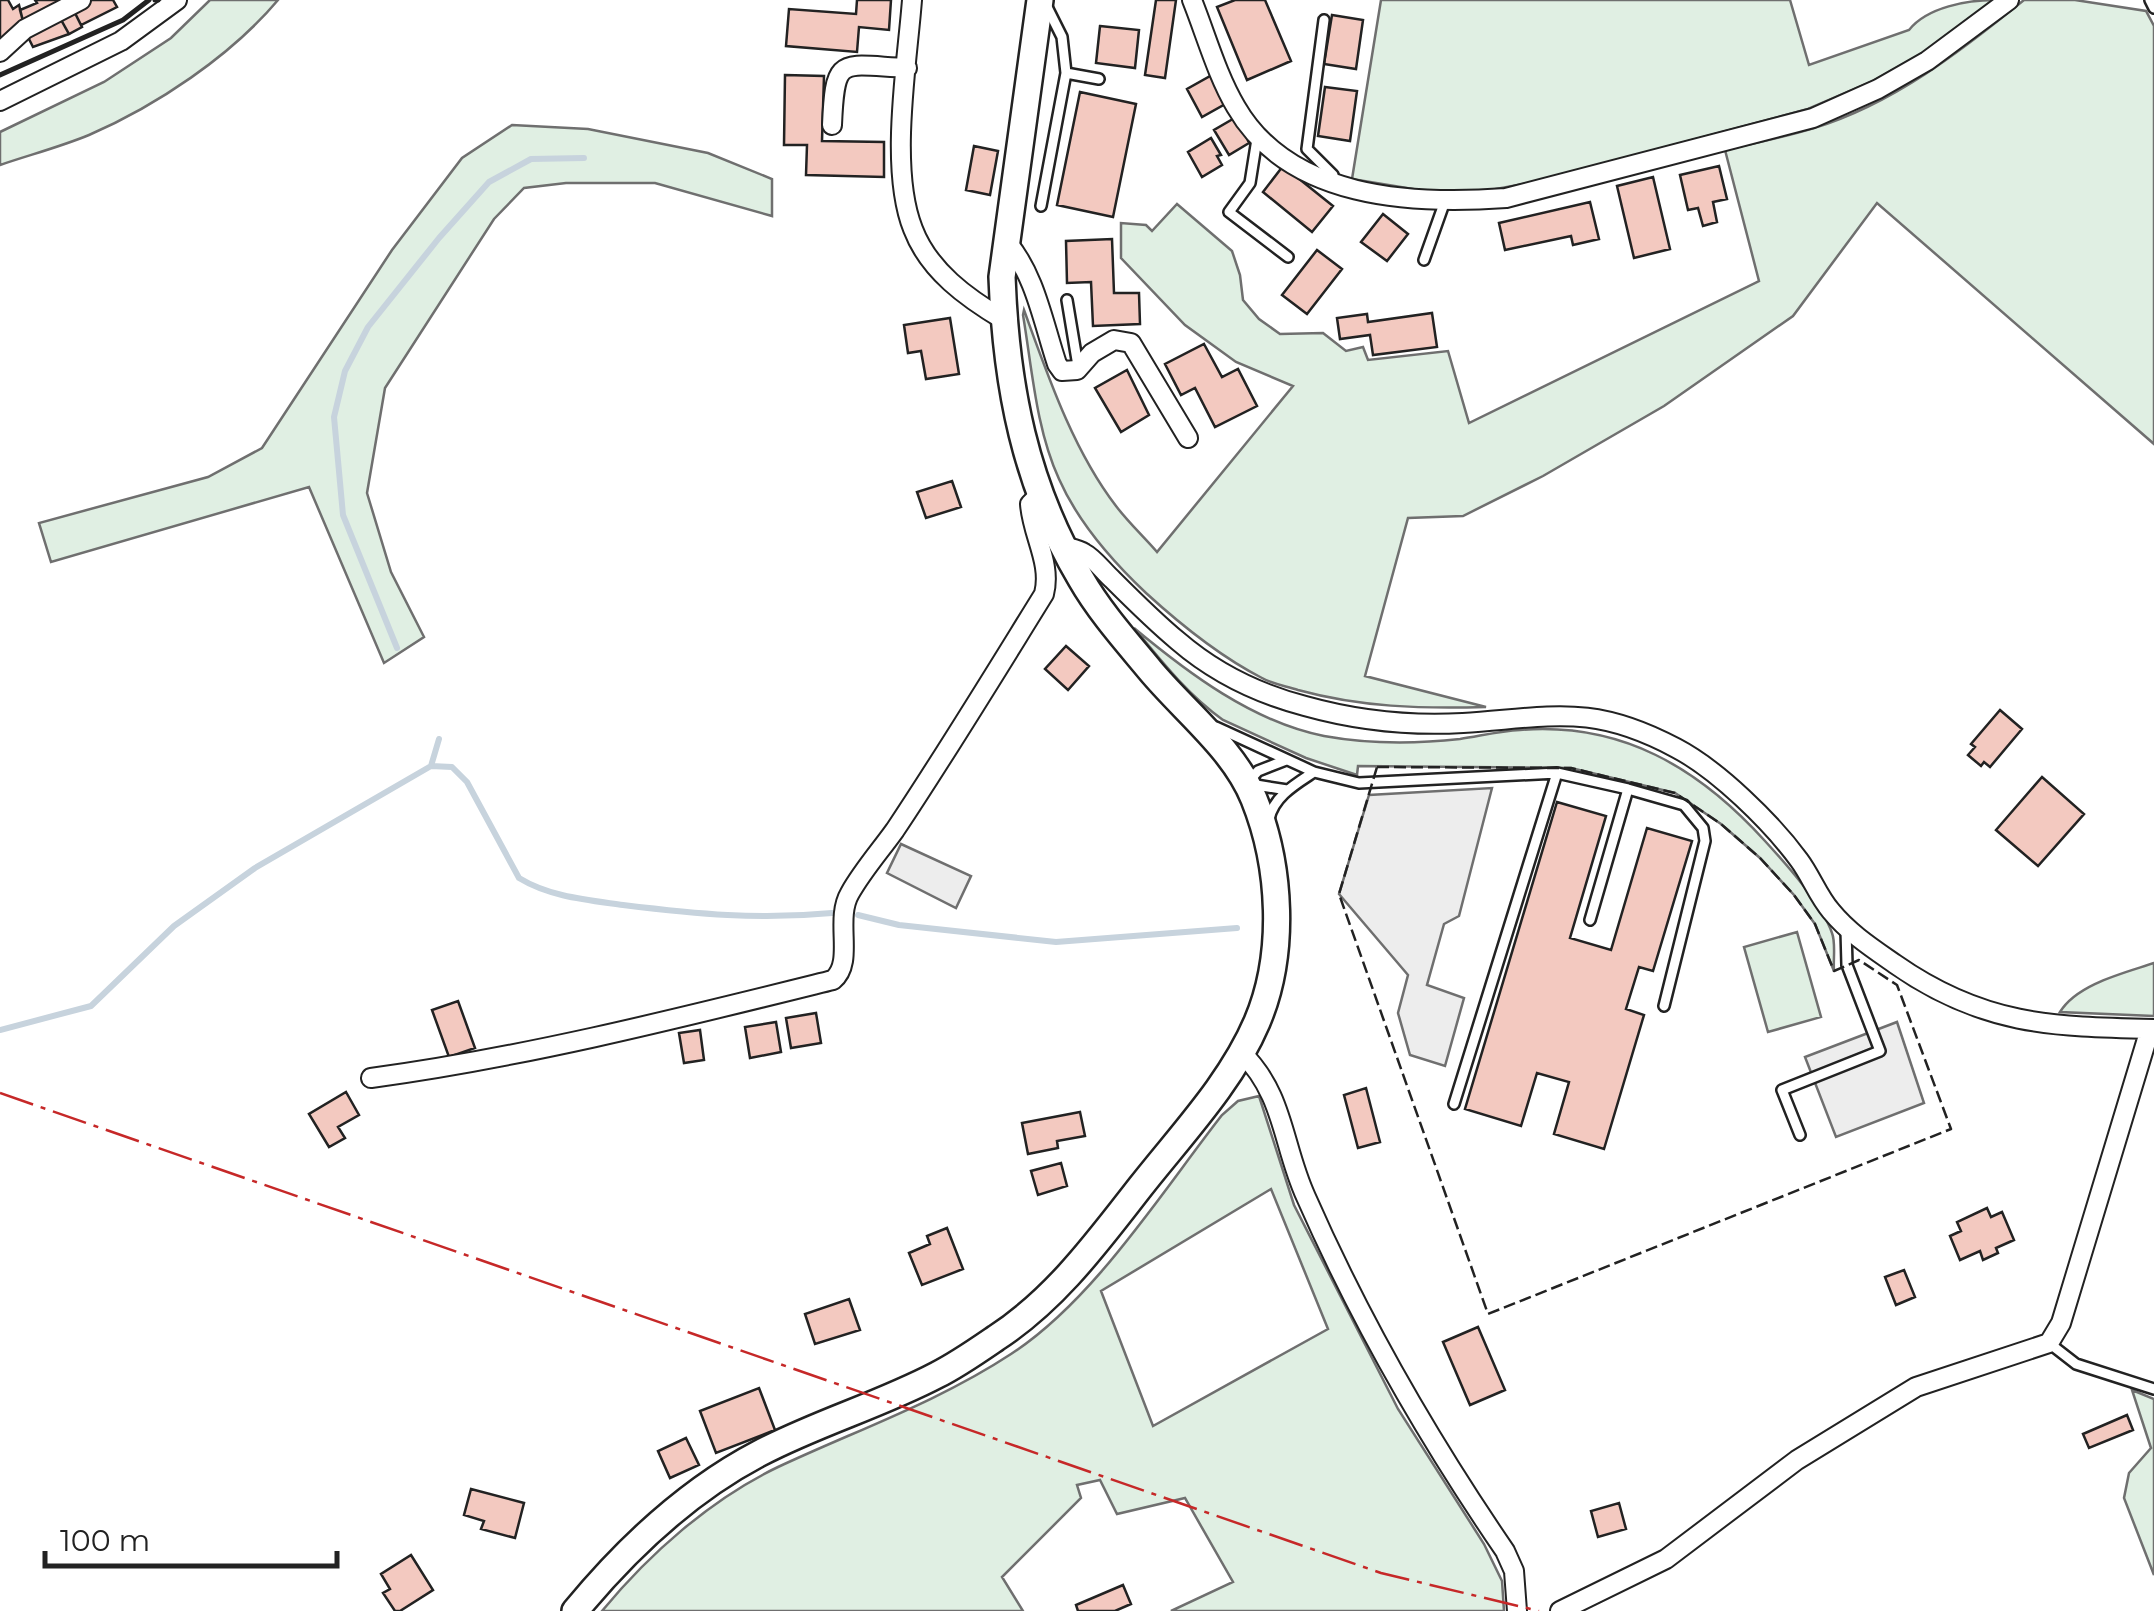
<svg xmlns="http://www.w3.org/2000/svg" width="2154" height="1611" font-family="Montserrat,sans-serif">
<rect width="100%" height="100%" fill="#fff"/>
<!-- green -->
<path fill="#e0efe3" stroke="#6f6f6f" stroke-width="2.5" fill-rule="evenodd" d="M210 0H278C231 56 156 106 89 135 60 147 29 155 0 165V132L104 82 171 38Z
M1381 0H1790L1809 65 1909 30C1927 7 1968 0 1995 0L1935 46 1871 82 1808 109 1539 181 1485 191H1425L1352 179Z
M2024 0H2075L2146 11 2154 26V444L1877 203 1793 316 1664 406 1543 476 1463 516 1408 518 1365 676 1486 707C1421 709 1360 707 1298 690 1286 686 1272 684 1262 678 1219 656 1181 625 1146 593 1111 560 1078 522 1059 479 1036 429 1032 368 1023 315L1024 310C1048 376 1073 450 1116 506 1128 522 1144 537 1157 552L1293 386 1236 362 1185 325 1121 258V223L1146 225 1152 231 1177 204 1232 251 1240 275 1243 300 1259 319 1280 334 1323 333 1346 351 1363 347 1368 360 1448 351 1469 423 1759 281 1725 150C1754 143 1785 137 1814 128 1893 104 1961 51 2024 0Z
M512 125 588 129 708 153 772 179V216L655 183H566L524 188 494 219 385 388 367 493 391 572 424 637 384 663 309 487 51 562 39 523 208 477 262 448 392 250 462 158Z
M1134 628C1188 673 1253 722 1324 736 1368 744 1415 744 1460 739 1480 736 1500 731 1520 730 1621 722 1698 767 1765 841 1786 864 1822 904 1832 933 1836 943 1833 959 1834 971L1815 924 1794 895 1760 858 1721 824 1675 793 1571 768 1358 766 1357 775 1306 758 1223 720C1188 695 1162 662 1134 628Z
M1797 932 1821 1017 1768 1032 1744 947Z
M2154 963V1016L2060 1012C2077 984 2124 973 2154 963Z
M1259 1096 1294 1205 1398 1409 1484 1544 1502 1581 1504 1611H1171L1233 1582 1185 1498 1117 1514 1100 1480 1077 1485 1081 1498 1002 1577 1023 1611H602C649 1554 711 1499 778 1467 857 1430 938 1402 1011 1354 1094 1300 1161 1193 1222 1115L1238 1101ZM1271 1189 1328 1329 1153 1426 1101 1291Z
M2132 1390 2154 1399V1575L2124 1498 2129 1473 2151 1448Z"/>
<!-- parking -->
<path fill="#ededed" stroke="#6f6f6f" stroke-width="2.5" d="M1492 788 1459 916 1444 924 1427 985 1464 998 1445 1066 1410 1055 1398 1013 1408 975 1339 894 1369 795Z
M901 844 971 876 956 908 887 873Z
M1897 1022 1924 1103 1836 1137 1805 1057Z"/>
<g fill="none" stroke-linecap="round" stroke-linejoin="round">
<!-- stream -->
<path stroke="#c7d3dd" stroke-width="6" d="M397 648 343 515 334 417 345 371 368 327 439 238 489 182 531 159 584 158
M431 766 439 739
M858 915 899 925 1056 942 1237 928
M0 1030 91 1006 174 926 255 868 431 766 452 767 467 782 519 878C550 897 588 900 623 905 697 914 758 920 832 913"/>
</g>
<!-- building -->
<path fill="#f3c9c0" stroke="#222" stroke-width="2.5" d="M0 0H8L13 9 19 5 24 25 0 44Z
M35 0H57L61 6 24 25 20 10 37 3Z
M91 0H113L117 7 81 25 73 9Z
M857 0H891L889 30 859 27 857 52 786 46 789 9 856 14Z
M1156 0H1176L1165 78 1145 75Z
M1235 0H1265L1291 61 1247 80 1217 7Z
M73 9 82 27 69 34 59 16Z
M1332 15 1363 20 1356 69 1324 64Z
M59 16 69 34 33 47 26 33Z
M1100 26 1139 30 1135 68 1096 63Z
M785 75 824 76 822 141 884 142V177L806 175 807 145H784Z
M1212 75 1227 103 1202 117 1187 89Z
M1325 87 1357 91 1350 141 1318 136Z
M1080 92 1136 104 1113 217 1057 205Z
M1238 116 1249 143 1229 155 1214 130Z
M1211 138 1221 155 1217 156 1222 165 1202 177 1188 152Z
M974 146 998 151 990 195 966 190Z
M1283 166 1333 206 1312 232 1263 192Z
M1719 166 1727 199 1713 202 1717 222 1703 226 1698 208 1688 210 1680 175Z
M1653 177 1670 249 1634 258 1617 186Z
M1590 202 1599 239 1573 245 1571 236 1505 250 1499 223Z
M1383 214 1408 234 1387 261 1361 242Z
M1112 239 1114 293H1139L1140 324 1093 326 1091 282 1067 283 1066 241Z
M1317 250 1342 269 1307 314 1282 295Z
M1432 313 1437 347 1373 355 1370 335 1340 339 1337 318 1367 314 1368 322Z
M950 318 959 374 926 379 921 351 908 353 904 325Z
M1204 344 1222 377 1238 369 1257 406 1215 427 1195 388 1181 395 1165 364Z
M1127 370 1149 415 1121 432 1095 388Z
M952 481 961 507 926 518 917 492Z
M1066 646 1089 666 1068 690 1045 669Z
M2000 710 2022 729 1990 767 1984 762 1981 766 1968 755 1975 747 1971 744Z
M2042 777 2084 814 2038 866 1996 830Z
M1557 802 1606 816 1570 938 1611 950 1647 828 1692 841 1653 971 1639 967 1626 1009 1644 1015 1604 1149 1554 1134 1569 1082 1537 1073 1521 1126 1465 1109Z
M458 1001 475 1048 449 1057 432 1010Z
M816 1013 821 1043 791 1048 786 1018Z
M776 1022 781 1052 750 1058 745 1027Z
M700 1030 704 1060 684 1063 679 1033Z
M1366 1088 1380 1142 1358 1148 1344 1095Z
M346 1092 359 1115 338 1127 345 1138 329 1147 309 1114Z
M1080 1112 1085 1136 1057 1141 1058 1148 1028 1154 1022 1123Z
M1061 1163 1067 1186 1038 1195 1031 1171Z
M1987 1208 1991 1217 2002 1212 2014 1240 1996 1248 1998 1253 1983 1260 1980 1251 1960 1260 1950 1236 1961 1231 1957 1222Z
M947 1228 963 1269 922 1285 909 1253 930 1244 927 1236Z
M1904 1270 1915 1297 1896 1305 1885 1277Z
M849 1299 860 1330 815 1344 805 1314Z
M1478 1327 1505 1390 1470 1405 1443 1342Z
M759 1388 775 1430 716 1453 700 1411Z
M2127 1415 2133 1430 2089 1448 2083 1434Z
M686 1438 699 1465 670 1478 658 1451Z
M471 1489 524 1503 515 1538 481 1529 484 1521 464 1515Z
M1619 1503 1626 1529 1598 1537 1591 1511Z
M411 1555 433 1590 400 1611H395L383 1593 390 1589 381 1574Z
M1123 1585 1131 1604 1115 1611H1078L1076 1605Z"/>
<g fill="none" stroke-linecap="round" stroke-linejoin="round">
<defs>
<path id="service" d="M2150 0 2154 8
M1047 7 1062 37 1066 73
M1324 20 1307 149 1333 175 1334 181
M1257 139 1250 183 1229 212 1288 257
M1041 206 1066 73 1099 79
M1424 260 1445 201
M1067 300 1078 366
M1216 727 1314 772 1359 783 1557 773 1628 789 1684 805 1703 828 1705 841 1664 1006
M1248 782 1258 771 1286 760
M1250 784 1287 790
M1269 819C1274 796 1296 784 1314 772
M1590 920 1628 789
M1454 1104 1557 773
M1800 1135 1782 1090 1880 1051 1847 965 1846 930
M2049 1343 2076 1364 2154 1389"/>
<path id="minor" d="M912 0C907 65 889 169 913 229 929 271 967 298 1004 320
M1192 0C1206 35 1217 75 1236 107 1289 199 1412 205 1506 198L1813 118 1878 89 1927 61 2009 0
M0 52 25 29 81 0
M0 101 121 41 177 0
M832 125C835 54 840 65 907 68
M1006 241C1035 274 1043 322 1057 364L1062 371 1077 370 1092 353 1114 340 1131 343 1188 438
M1062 546C1069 548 1078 549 1084 553 1094 558 1103 571 1112 579 1133 600 1155 622 1178 641 1214 672 1259 694 1305 706 1355 720 1411 726 1463 723 1552 717 1592 703 1676 748 1718 770 1771 822 1799 860 1811 876 1818 896 1831 911 1849 933 1872 948 1895 964 1982 1025 2051 1027 2154 1029
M1241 1052C1285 1095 1282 1145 1306 1197 1360 1320 1429 1440 1505 1551L1514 1571 1517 1611
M371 1078C526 1057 680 1018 833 980 855 962 834 920 850 893 863 870 880 851 895 830 947 752 995 673 1044 594 1052 563 1032 535 1030 504L1040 494
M1560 1611 1666 1559 1797 1460 1916 1387 2049 1343 2061 1323 2150 1029"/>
<path id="secondary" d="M575 1611C627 1548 687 1491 760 1453 817 1423 880 1405 937 1375 957 1365 977 1351 996 1338 1056 1299 1098 1241 1141 1186 1181 1135 1231 1083 1257 1022 1286 954 1281 866 1254 799 1234 749 1184 711 1150 670 1126 641 1100 612 1081 579 1025 485 1006 386 1002 277L1040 0"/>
</defs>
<!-- service casing -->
<use href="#service" stroke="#222" stroke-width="14"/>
<!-- minor casing -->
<use href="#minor" stroke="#222" stroke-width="22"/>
<!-- secondary casing -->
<use href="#secondary" stroke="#222" stroke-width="30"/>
<!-- service -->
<use href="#service" stroke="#fff" stroke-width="9"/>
<!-- minor -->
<use href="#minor" stroke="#fff" stroke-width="18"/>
<!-- secondary -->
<use href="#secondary" stroke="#fff" stroke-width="25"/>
<!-- fence -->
<path stroke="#222" stroke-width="2.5" stroke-dasharray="12 5" stroke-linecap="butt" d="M1377 767 1571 768 1675 793 1721 824 1760 858 1794 895 1815 924 1834 971 1859 960 1897 985 1951 1129 1488 1314 1339 894Z"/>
<!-- wall -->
<path stroke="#222" stroke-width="5" d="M155 0H158
M0 75 123 20 149 0"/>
<!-- power -->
<path stroke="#c62828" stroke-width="2.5" stroke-dasharray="35 8 5 8" stroke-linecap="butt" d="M0 1093 1381 1573 1539 1611"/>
</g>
<!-- scale -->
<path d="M45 1551v15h292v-15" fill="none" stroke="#222222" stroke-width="5"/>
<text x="60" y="1551" font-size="30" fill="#222222" stroke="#ffffff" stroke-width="8" paint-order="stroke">100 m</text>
</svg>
